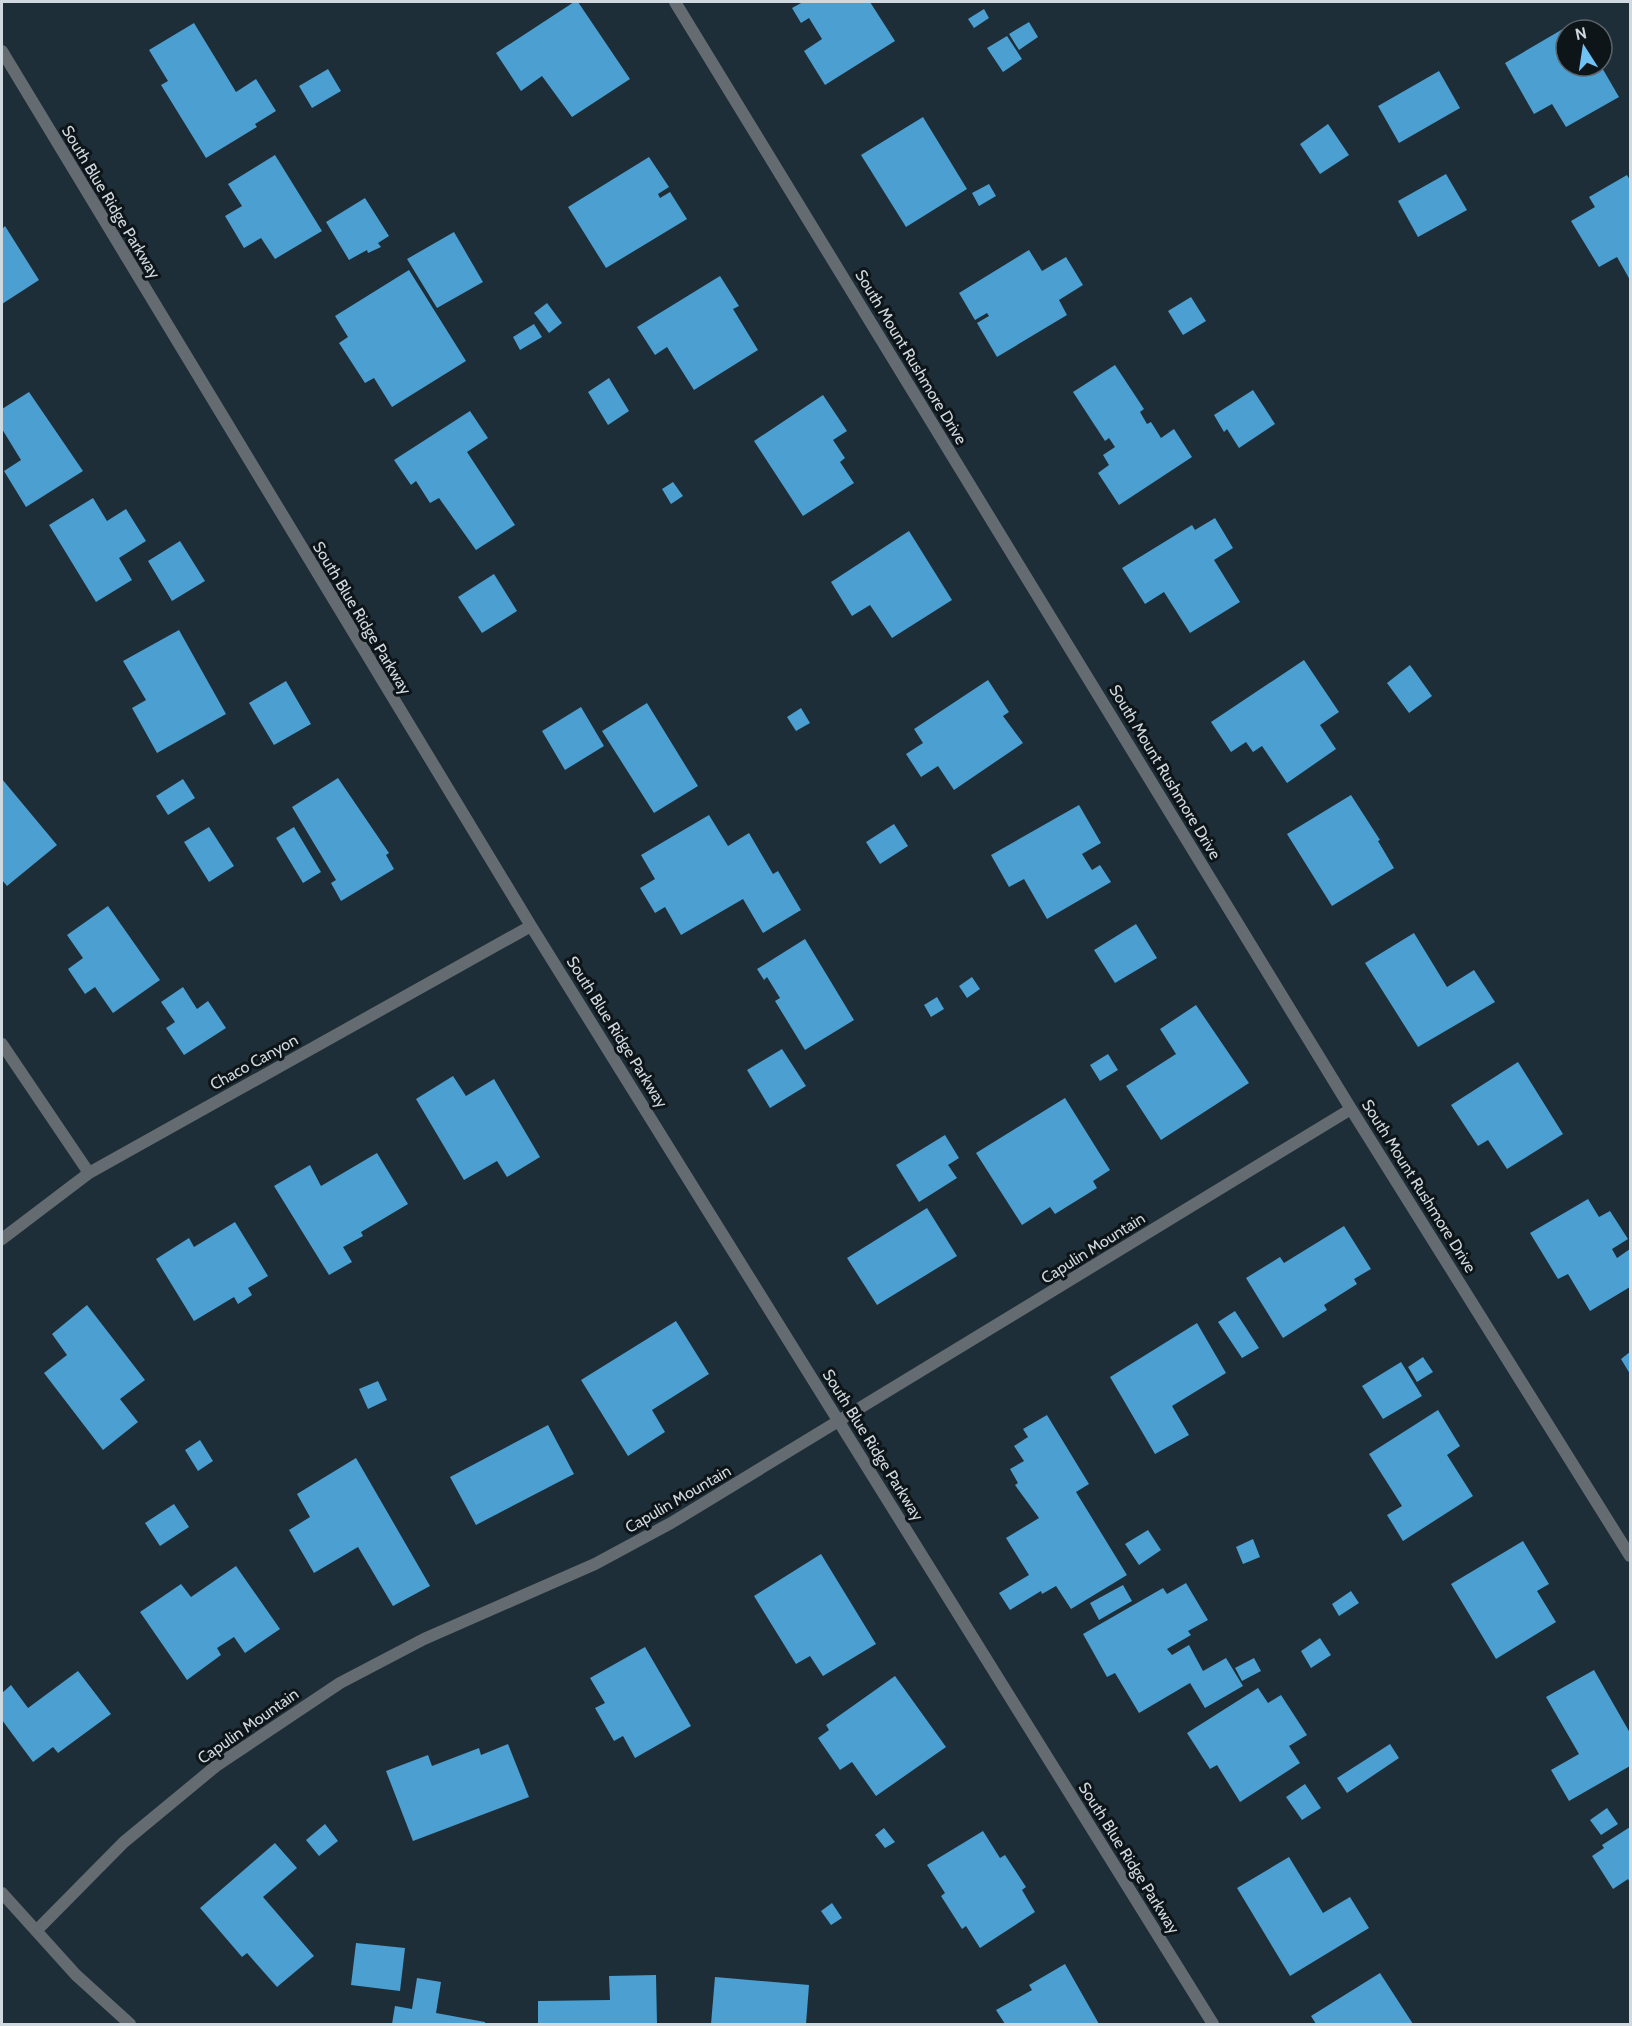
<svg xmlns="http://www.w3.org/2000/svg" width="1632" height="2026" font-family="Cabin,sans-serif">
<rect width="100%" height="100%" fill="#1e2e38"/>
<!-- building -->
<path fill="#4b9fd1" d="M574 2H578L630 79 572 117 542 76 521 91 496 53Z
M803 2H870L895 41 825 85 804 51 822 39 809 18 801 23 792 8Z
M984 9 989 18 974 28 968 19Z
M1029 22 1038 37 1019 50 1009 34Z
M194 23 236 92 256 79 276 111 255 124 257 127 206 158 161 85 168 81 149 50Z
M1568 26 1570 30H1566V66H1601L1619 97 1566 127 1552 104 1534 114 1505 63Z
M1007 36 1022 59 1003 72 987 48Z
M328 69 341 91 312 108 299 86Z
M1439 71 1460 108 1399 143 1378 106Z
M923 117 967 189 906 227 861 155Z
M1328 124 1349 155 1320 174 1300 144Z
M275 155 322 231 275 259 261 238 244 248 225 216 242 206 228 184Z
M649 157 669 187 658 194 660 198 670 192 687 219 606 268 568 207Z
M1446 174 1467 210 1418 237 1398 201Z
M1627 175 1630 180V280L1617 257 1599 267 1571 221 1595 207 1589 197Z
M989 184 996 196 979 206 972 193Z
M365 198 389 236 378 243 381 247 368 253 367 250 349 260 326 222Z
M5 226 39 280 2 304V229Z
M454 232 483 282 437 308 407 259Z
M1029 250 1042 271 1066 257 1083 285 1059 300 1067 315 997 357 977 323 989 316 987 313 975 320 959 293Z
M409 270 466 361 392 407 374 378 365 383 339 343 348 337 335 316Z
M720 276 739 306 733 309 758 350 694 390 667 347 655 355 637 327Z
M1191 297 1206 321 1183 335 1168 311Z
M547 303 562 323 549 333 534 313Z
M534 324 542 337 520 350 513 337Z
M1115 365 1144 409 1140 412 1147 424 1151 422 1161 438 1174 429 1192 457 1119 505 1098 473 1109 465 1103 455 1115 447 1109 438 1105 441 1073 392Z
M609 378 629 411 608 425 588 392Z
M1253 390 1275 424 1239 448 1227 429 1224 432 1214 415Z
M29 392 83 471 26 507 4 471 21 460 2 429V409Z
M823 395 847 431 833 440 845 458 840 462 854 483 803 516 754 441Z
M470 411 488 438 467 452 515 525 476 550 439 498 430 503 416 481 411 485 394 460Z
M673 482 683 496 671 504 662 489Z
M93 498 107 521 126 509 146 541 119 558 132 580 96 602 49 525Z
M1215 518 1233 548 1214 560 1240 602 1190 633 1164 592 1145 604 1122 568 1192 525 1195 530Z
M909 531 952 600 892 638 870 605 852 616 831 582Z
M180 541 205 581 172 601 148 561Z
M494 574 517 611 482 633 458 597Z
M179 630 226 714 157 753 132 708 146 700 123 661Z
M1304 660 1339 712 1320 725 1336 749 1287 783 1262 746 1253 752 1246 742 1231 752 1211 722Z
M1410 665 1432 696 1409 713 1387 683Z
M988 680 1009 712 1003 716 1023 743 954 790 938 766 921 777 906 754 923 743 914 729Z
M286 681 311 724 274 745 249 703Z
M647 703 698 786 654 813 602 731Z
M581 707 604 746 565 770 542 731Z
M801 708 810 723 796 731 787 717Z
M338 778 389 853 386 855 394 869 341 901 331 883 336 880 292 807Z
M2 779 57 845 7 886 2 880Z
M183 779 195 798 168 815 156 796Z
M1351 795 1380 840 1378 841 1394 868 1332 906 1287 834Z
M1079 805 1101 843 1082 854 1092 870 1100 865 1111 882 1047 919 1024 879 1009 887 991 855Z
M709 815 728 846 749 833 773 874 778 871 801 910 763 933 743 899 681 935 665 907 655 913 640 888 655 879 641 855Z
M894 824 908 846 880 864 866 842Z
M209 827 234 866 209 882 184 842Z
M294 827 321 872 303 883 276 838Z
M108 906 160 980 113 1013 95 987 85 994 68 969 83 958 67 935Z
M1136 924 1157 958 1115 983 1094 950Z
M1414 933 1447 987 1474 970 1495 1002 1418 1047 1365 963Z
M805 939 854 1020 805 1050 775 1001 780 998 767 977 764 980 757 969Z
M972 977 980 989 967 998 959 986Z
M183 987 197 1009 208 1001 226 1028 184 1055 166 1028 175 1022 161 1002Z
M937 997 944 1009 931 1017 924 1005Z
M1196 1005 1249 1083 1161 1140 1126 1086 1176 1054 1160 1029Z
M782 1049 806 1086 770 1108 747 1070Z
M1108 1054 1118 1070 1100 1081 1090 1065Z
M1518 1062 1563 1134 1507 1169 1488 1140 1478 1146 1451 1105Z
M453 1076 466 1096 494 1079 540 1157 507 1177 497 1161 464 1180 416 1099Z
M1065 1098 1110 1170 1093 1181 1097 1188 1055 1214 1050 1207 1022 1225 976 1153Z
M945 1135 959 1158 948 1165 957 1178 919 1202 896 1165Z
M377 1153 408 1204 361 1232 363 1236 343 1247 352 1262 329 1275 274 1186 310 1165 321 1186Z
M1588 1199 1599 1217 1610 1211 1628 1239 1612 1249 1617 1258 1630 1249V1287L1590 1311 1568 1274 1558 1279 1530 1233Z
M927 1208 957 1256 877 1305 847 1258Z
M235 1222 268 1276 248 1288 252 1295 238 1304 234 1297 194 1321 156 1259 189 1238 194 1247Z
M1344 1226 1371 1269 1354 1279 1357 1284 1324 1305 1327 1310 1283 1338 1246 1278 1280 1257 1284 1263Z
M87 1305 145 1380 120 1399 138 1422 103 1450 44 1373 67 1355 52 1334Z
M1235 1311 1259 1348 1242 1358 1218 1322Z
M676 1321 709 1374 652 1410 665 1432 628 1456 581 1380Z
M1197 1323 1226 1373 1172 1406 1189 1435 1155 1454 1110 1377Z
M1630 1352V1374L1621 1359Z
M1423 1357 1433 1372 1417 1382 1408 1367Z
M1401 1362 1422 1396 1383 1419 1362 1386Z
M378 1381 387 1400 368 1409 359 1389Z
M1438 1410 1460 1446 1447 1455 1473 1496 1403 1541 1387 1515 1402 1506 1369 1454Z
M1047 1415 1089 1484 1076 1492 1127 1575 1071 1609 1056 1586 1042 1594 1041 1591 1010 1610 999 1593 1029 1575 1006 1538 1039 1518 1015 1485 1018 1483 1010 1469 1024 1461 1014 1446 1028 1437 1023 1429Z
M548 1425 574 1474 476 1525 450 1477Z
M200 1440 213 1461 198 1471 185 1450Z
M356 1458 430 1586 393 1606 358 1547 314 1573 289 1530 310 1517 297 1494Z
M174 1504 189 1527 160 1546 145 1523Z
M1148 1530 1161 1550 1139 1565 1125 1544Z
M1253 1539 1260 1557 1243 1564 1236 1547Z
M1523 1541 1549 1584 1537 1591 1556 1622 1496 1659 1451 1584Z
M821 1554 876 1644 823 1676 810 1656 796 1664 754 1596Z
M236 1566 280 1629 245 1653 234 1637 217 1648 221 1655 187 1680 140 1612 181 1584 191 1597Z
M1186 1583 1208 1620 1188 1631 1191 1635 1167 1649 1172 1655 1189 1645 1203 1671 1226 1658 1243 1686 1205 1708 1190 1683 1139 1713 1115 1673 1107 1677 1083 1634 1163 1588 1167 1594Z
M1123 1585 1132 1601 1099 1620 1090 1603Z
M1351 1591 1359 1603 1339 1616 1332 1604Z
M1320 1638 1331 1655 1311 1668 1301 1651Z
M645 1647 691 1726 635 1758 623 1736 614 1741 595 1708 605 1703 590 1678Z
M1254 1658 1261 1671 1242 1681 1235 1668Z
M1594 1670 1630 1733V1766L1569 1801 1551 1770 1579 1754 1546 1697Z
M78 1671 111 1714 58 1753 53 1747 33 1762 2 1720V1693L11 1685 28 1708Z
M895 1676 946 1747 876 1796 852 1762 840 1770 818 1738 829 1730 826 1725Z
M1258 1688 1268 1703 1281 1695 1307 1735 1289 1746 1300 1763 1240 1802 1217 1765 1210 1769 1187 1733Z
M508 1744 529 1797 413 1841 386 1771 428 1755 432 1766 479 1748 481 1755Z
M1390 1744 1399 1758 1347 1793 1337 1778Z
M1305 1784 1321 1808 1302 1820 1286 1797Z
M1607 1808 1618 1824 1601 1835 1590 1820Z
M325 1824 338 1841 319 1856 306 1840Z
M1630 1827V1883L1628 1879 1613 1889 1592 1856 1604 1848 1602 1845Z
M884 1828 895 1842 885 1848 875 1835Z
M983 1831 1000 1858 1005 1855 1026 1887 1022 1890 1035 1912 980 1948 966 1926 962 1929 941 1896 945 1893 927 1865Z
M275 1843 297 1868 263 1897 314 1956 277 1987 247 1953 242 1957 200 1908Z
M1289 1857 1323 1913 1350 1897 1369 1928 1290 1976 1237 1888Z
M832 1903 842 1918 831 1925 821 1911Z
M356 1943 405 1948 400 1991 351 1985Z
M1065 1964 1099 2024H1005L996 2010 1032 1990 1029 1985Z
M1380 1973 1413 2024H1316L1311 2016Z
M656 1975 657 2024H538V2001L610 2000 609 1976Z
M715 1977 809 1985 806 2024H711Z
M417 1978 441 1982 436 2013 485 2022V2024H392L395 2006 412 2009Z"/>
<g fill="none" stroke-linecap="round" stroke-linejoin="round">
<!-- minor -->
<path stroke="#656c71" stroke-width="12" d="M675 2 1351 1109 1630 1556
M2 51 531 926 1213 2024
M2 1044 89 1173
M2 1239 89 1173 531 926
M2 1893 76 1975 130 2024
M36 1931 124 1842 216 1766 340 1683 424 1639 595 1564 671 1523 1351 1109"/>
</g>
<g text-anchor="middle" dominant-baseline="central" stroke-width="6" stroke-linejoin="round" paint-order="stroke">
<!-- street labels -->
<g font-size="16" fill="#d0d9e0" stroke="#0e1519">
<text transform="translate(111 202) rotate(59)">South Blue Ridge Parkway</text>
<text transform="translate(911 357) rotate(59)">South Mount Rushmore Drive</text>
<text transform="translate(362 618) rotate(59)">South Blue Ridge Parkway</text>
<text transform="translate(1165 772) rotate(59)">South Mount Rushmore Drive</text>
<text transform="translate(617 1032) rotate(58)">South Blue Ridge Parkway</text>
<text transform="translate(254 1062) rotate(-29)">Chaco Canyon</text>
<text transform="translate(1419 1186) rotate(58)">South Mount Rushmore Drive</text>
<text transform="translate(1093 1248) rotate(-32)">Capulin Mountain</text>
<text transform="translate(873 1445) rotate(58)">South Blue Ridge Parkway</text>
<text transform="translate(678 1499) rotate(-30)">Capulin Mountain</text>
<text transform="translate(248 1726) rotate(-35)">Capulin Mountain</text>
<text transform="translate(1129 1858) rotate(58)">South Blue Ridge Parkway</text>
</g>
</g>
<!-- border -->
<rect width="1632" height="2026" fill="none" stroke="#d0d9e0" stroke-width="6"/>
<!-- north arrow -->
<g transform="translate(1584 48) rotate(348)"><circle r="28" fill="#0e1519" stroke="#5c6369" stroke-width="1.5"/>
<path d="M0-4.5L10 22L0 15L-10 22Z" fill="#70c1f4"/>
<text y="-9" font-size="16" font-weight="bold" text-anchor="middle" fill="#d0d9e0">N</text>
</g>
</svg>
